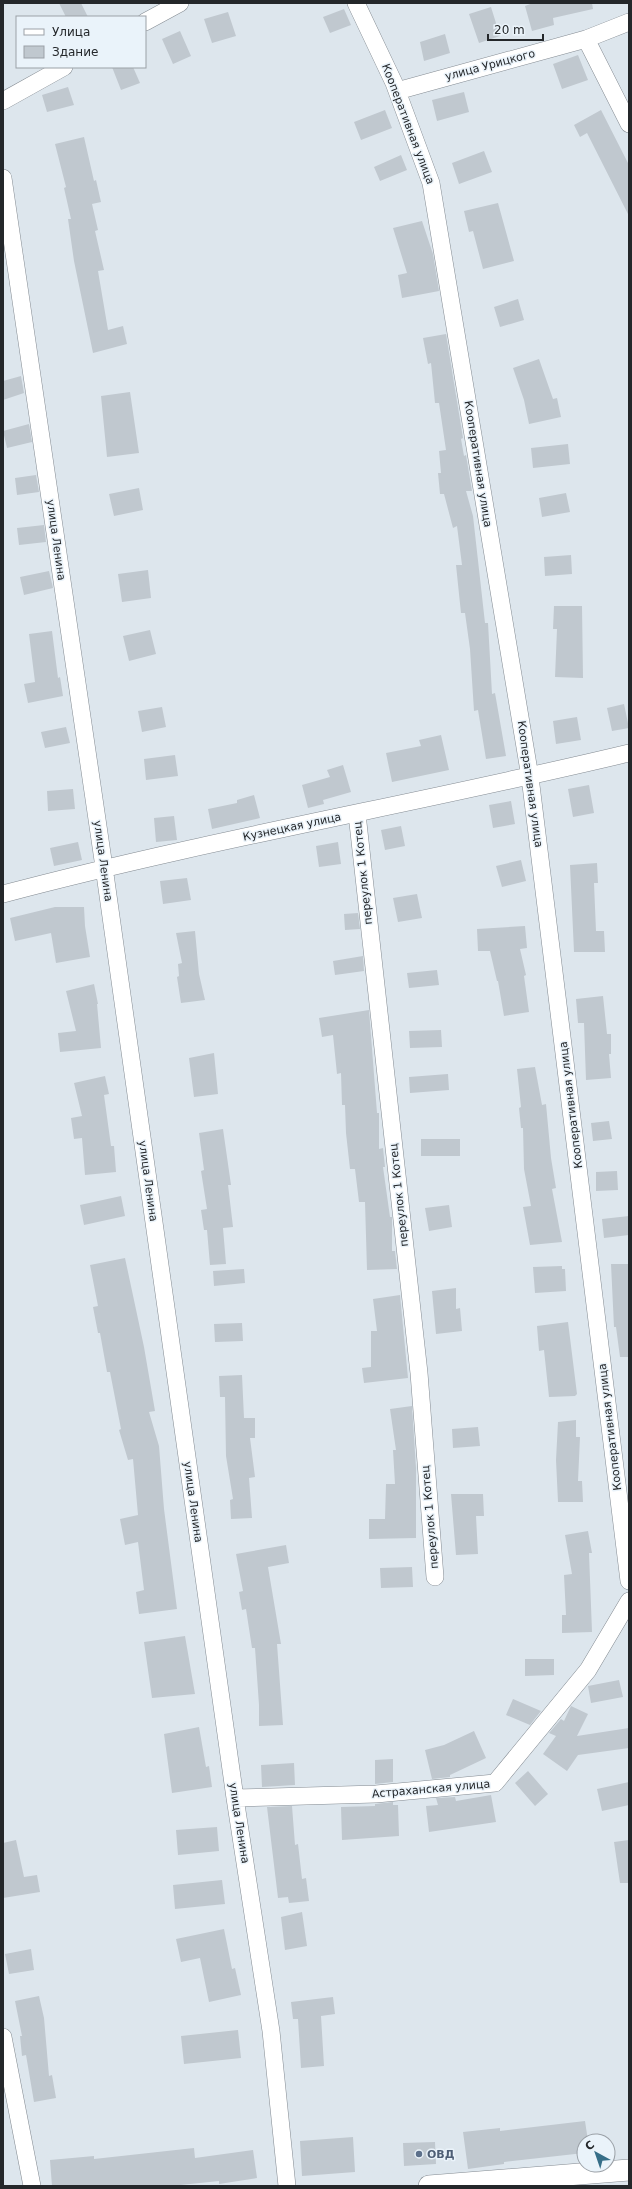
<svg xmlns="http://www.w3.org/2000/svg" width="632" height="2189" font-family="'DejaVu Sans',sans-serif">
<rect width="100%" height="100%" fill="#dde6ed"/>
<!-- building -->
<path fill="#c0c8cf" d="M59 3H81L88 17H66Z
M533 3H592L593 9 553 18 554 25 532 31 525 6Z
M491 7 500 36 479 43 469 14Z
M344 9 351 25 330 33 323 17Z
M228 12 236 36 212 43 204 19Z
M180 31 191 56 173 64 162 39Z
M445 34 450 53 424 61 420 42Z
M578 55 588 80 562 89 553 64Z
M112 67H133L140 83 121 90Z
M68 87 74 105 47 112 42 95Z
M464 92 469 112 437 121 432 100Z
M385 110 392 128 361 140 354 122Z
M601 110 629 165V216L587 133 580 137 574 125Z
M84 137 94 181 96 180 101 202 92 204 98 230 95 231 104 270 98 271 108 330 123 326 127 344 93 353 74 261 68 219H71L64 188 66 187 55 144Z
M484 151 492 172 459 184 452 163Z
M401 155 407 170 380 181 374 167Z
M498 203 514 261 483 269 473 231 469 232 464 211Z
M422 221 433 254 439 291 402 298 398 275 407 273 393 228Z
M518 299 524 320 500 327 494 307Z
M446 334 463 438 461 439 464 456 466 455 472 491H466L473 516 485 623H488L492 694 495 693 506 756 486 759 478 710 474 711 470 649 465 613H461L459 594 456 565H462L457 526 453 528 444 494H440L438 473H441L439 451 446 450 439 403H435L431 363 428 364 423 338Z
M539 359 553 399 557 398 561 417 529 424 524 400 513 368Z
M21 376 24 393 3 400V381Z
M130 392 139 453 107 457 101 396Z
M29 424 32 442 7 448 3 431Z
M568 444 570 464 533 468 531 448Z
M36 475 39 492 17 495 15 478Z
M139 488 143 510 114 516 109 494Z
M566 493 570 512 542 517 539 498Z
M44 525 46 542 19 545 17 528Z
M571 555 572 574 545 576 544 557Z
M148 570 151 598 122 602 118 574Z
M49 571 53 588 24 595 20 577Z
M554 606H582L583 678 555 677 557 629H553Z
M150 630 156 654 129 661 123 636Z
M52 631 58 678 60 677 63 696 28 703 24 684 35 682 29 634Z
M624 704 629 728 612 731 607 708Z
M162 707 166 727 142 732 138 711Z
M577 717 581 740 556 744 553 721Z
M66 727 70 743 45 748 41 732Z
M441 735 449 770 392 782 386 753 421 746 419 740Z
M175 755 178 776 146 780 144 759Z
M343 765 351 792 323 800 324 804 308 808 302 785 330 777 327 770Z
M589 785 594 813 573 817 568 789Z
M73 789 75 809 48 811 47 791Z
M254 795 260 818 212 829 208 809 237 803V800Z
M511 801 515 824 493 828 489 805Z
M174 816 177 840 156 842 154 818Z
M401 826 405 846 385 850 381 830Z
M78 842 82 860 54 866 50 848Z
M338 842 341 864 319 867 316 846Z
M521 860 526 881 502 887 496 866Z
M597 863 598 883H594L596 931H604L605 952H574L570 865Z
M187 878 191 900 163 904 160 881Z
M417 894 422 918 398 922 393 898Z
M55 907H84L85 926 90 957 56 963 51 933 15 941 10 918Z
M358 913 360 929 345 930 344 914Z
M525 926 527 948 520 949 526 975 524 976 529 1012 504 1016 498 981H497L490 951H478L477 929Z
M195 931 199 974 205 1000 181 1003 177 977 179 976 178 964 182 963 176 933Z
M363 956 364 971 335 975 333 961Z
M437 970 439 985 409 988 407 973Z
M94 984 98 1004H97L101 1048 60 1052 58 1033 76 1031 66 991Z
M603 996 607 1034H611V1054H609L611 1078 586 1080 584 1023H578L576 999Z
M369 1010 377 1113H379V1149L383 1148 385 1167H383L390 1217H392V1251H395L397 1269 367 1270 365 1202H359L355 1169H350L346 1133 345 1105H342L341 1073 337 1074 333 1035 322 1037 319 1018Z
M441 1030 442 1047 410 1048 409 1031Z
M214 1053 218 1094 194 1097 189 1058Z
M535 1067 542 1105 546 1104 551 1158 556 1188 552 1189 562 1242 530 1245 523 1207 531 1206 524 1169 523 1128H521L519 1108 521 1107 517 1069Z
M448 1074 449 1090 410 1093 409 1077Z
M105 1076 109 1094 104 1095 111 1146H114L116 1172 85 1175 82 1138 74 1139 71 1118 82 1116 74 1083Z
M609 1121 612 1139 593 1141 591 1123Z
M223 1129 231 1185H228L233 1227 223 1228 226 1264 210 1265 207 1230H204L201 1210 207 1209 201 1171 204 1170 199 1133Z
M421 1139H460V1156H421Z
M617 1171 618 1190 596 1191V1172Z
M121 1196 125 1216 84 1225 80 1205Z
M449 1205 452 1227 429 1231 425 1208Z
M629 1216V1235L604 1238 602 1219Z
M125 1258 144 1347 155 1411 149 1412 159 1446 164 1509 177 1609 139 1614 136 1592 144 1590 138 1542 125 1545 120 1519 138 1515 133 1459 128 1460 119 1430 121 1429 110 1372H107L100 1333H98L93 1307 98 1306 90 1265Z
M611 1264H629V1357H620L616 1327H614Z
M562 1266V1269H565L566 1291 535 1293 533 1267Z
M244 1269 245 1283 214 1286 213 1271Z
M456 1288V1309L460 1308 462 1331 436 1334 432 1291Z
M400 1295 408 1378 364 1383 362 1368 371 1367V1331H377L373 1299Z
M568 1322 577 1394 575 1396 549 1397 544 1350 539 1351 537 1326Z
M242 1323 243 1341 215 1342 214 1324Z
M242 1375 244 1418H255V1438H250L255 1477 249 1478 252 1518 231 1519 230 1500 233 1499 226 1456 225 1397H220L219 1376Z
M412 1406 416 1468V1538L369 1539V1519H385L386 1484H395L393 1450H396L390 1409Z
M576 1420V1437H580L578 1481H582L583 1502H558L556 1460 558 1422Z
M478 1427 480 1446 453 1448 452 1429Z
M451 1494H483L484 1516H476L478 1554 456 1555Z
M588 1531 592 1553H589L592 1632 562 1633V1615H566L564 1575 572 1574 565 1535Z
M286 1545 289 1563 268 1567 281 1644H277L283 1725 259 1726V1705L255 1648H252L246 1609 242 1610 239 1592 243 1591 236 1554Z
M412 1567 413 1587 381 1588 380 1568Z
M185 1636 195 1694 152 1698 144 1642Z
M525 1659H554V1675L525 1676Z
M619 1680 623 1697 591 1703 588 1686Z
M513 1699 541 1711 530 1725 506 1715Z
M571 1706 588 1714 577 1736 629 1728V1748L578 1755 567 1771 543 1754 556 1736 549 1733 561 1719 564 1721Z
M199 1727 206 1767 209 1766 212 1787 172 1793 164 1734Z
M474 1731 486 1758 450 1775V1777L432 1779 425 1750 444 1745Z
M393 1759V1782L375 1784V1760Z
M294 1763 295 1785 262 1787 261 1765Z
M528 1771 548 1794 535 1806 515 1783Z
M629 1782V1805L602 1811 597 1789Z
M491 1795 496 1822 429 1832 426 1806 438 1805 436 1798 455 1797 456 1801Z
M393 1802V1805H398L399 1836 342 1840 341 1807 375 1806V1804Z
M292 1806 295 1845 298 1844 302 1879 306 1878 309 1901 289 1903 288 1897 278 1898 267 1807Z
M217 1827 219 1851 178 1855 176 1830Z
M16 1840 24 1877 37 1875 40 1892 3 1898V1843Z
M629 1840V1883H620L614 1842Z
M222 1880 225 1904 175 1909 173 1885Z
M302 1912 307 1946 285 1950 281 1917Z
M224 1929 232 1969 235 1968 241 1995 209 2002 200 1958 181 1962 176 1939Z
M31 1949 34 1970 9 1974 5 1954Z
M39 1996 44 2018 49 2076 52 2075 56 2098 34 2102 26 2055 22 2056 20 2036H22L15 2001Z
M333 1997 335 2014 321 2016 324 2066 301 2068 298 2019H293L291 2002Z
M238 2030 241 2058 184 2064 181 2036Z
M585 2121 588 2141H584V2153L504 2162V2164L468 2169 463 2132 500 2128V2131Z
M353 2137 355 2172 302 2176 300 2141Z
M435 2142 436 2164 404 2166 403 2143Z
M194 2148 195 2158 253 2150 257 2178 219 2184V2181L171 2186H52L50 2160 94 2156V2159Z"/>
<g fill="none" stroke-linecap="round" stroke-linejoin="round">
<defs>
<path id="minor" d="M356 3 394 83 431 183 530 777 629 1581
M145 22 180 3
M586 39 629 124
M397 91 586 39 629 22
M3 101 64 67
M3 178 104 867 235 1798 271 2031 287 2186
M357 814 419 1373 435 1577
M3 894C210 839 421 803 629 753
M235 1798 376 1794 495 1783 588 1670 629 1601
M3 2037 32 2186"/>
<path id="tertiary" d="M429 2186 629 2170"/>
</defs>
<!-- minor casing -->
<use href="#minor" stroke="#848b92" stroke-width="18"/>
<!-- tertiary casing -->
<use href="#tertiary" stroke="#848b92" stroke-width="22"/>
<!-- minor -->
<use href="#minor" stroke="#fff" stroke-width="17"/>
<!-- tertiary -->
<use href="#tertiary" stroke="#fff" stroke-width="21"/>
</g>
<!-- markers -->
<circle fill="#5c6f8a" stroke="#eaf3fa" stroke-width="1.5" cx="419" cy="2154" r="4"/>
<g text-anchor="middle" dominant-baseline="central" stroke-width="3" stroke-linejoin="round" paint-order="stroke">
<!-- street labels -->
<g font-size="11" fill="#24272a" stroke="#eaf3fa">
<text transform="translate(490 65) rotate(-15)">улица Урицкого</text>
<text transform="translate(408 124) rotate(69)">Кооперативная улица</text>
<text transform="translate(478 464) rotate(81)">Кооперативная улица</text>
<text transform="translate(56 540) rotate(82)">улица Ленина</text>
<text transform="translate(530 784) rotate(82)">Кооперативная улица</text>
<text transform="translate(292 827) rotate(-12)">Кузнецкая улица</text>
<text transform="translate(103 861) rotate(82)">улица Ленина</text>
<text transform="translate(363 873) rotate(-96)">переулок 1 Котец</text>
<text transform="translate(571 1105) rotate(-97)">Кооперативная улица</text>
<text transform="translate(148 1181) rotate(82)">улица Ленина</text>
<text transform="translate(399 1195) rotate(-96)">переулок 1 Котец</text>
<text transform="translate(610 1427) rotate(-97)">Кооперативная улица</text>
<text transform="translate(193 1502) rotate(82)">улица Ленина</text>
<text transform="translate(430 1517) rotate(-95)">переулок 1 Котец</text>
<text transform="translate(431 1789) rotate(-5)">Астраханская улица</text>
<text transform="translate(239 1823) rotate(81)">улица Ленина</text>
</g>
<!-- service labels -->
<g font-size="11" font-weight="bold" fill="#4e5e75" stroke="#eaf3fa" text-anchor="start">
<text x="427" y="2154">ОВД</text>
</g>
</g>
<!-- border -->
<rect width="632" height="2189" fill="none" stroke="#24272a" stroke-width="8"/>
<!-- legend -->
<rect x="16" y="16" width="130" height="52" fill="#eaf3fa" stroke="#9ba1a7"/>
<rect x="24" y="29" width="20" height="6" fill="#ffffff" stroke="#9ba1a7"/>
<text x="52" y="36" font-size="12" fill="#24272a">Улица</text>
<rect x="24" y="46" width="20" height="12" fill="#c0c8cf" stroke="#9ba1a7"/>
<text x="52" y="56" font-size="12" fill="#24272a">Здание</text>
<!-- north arrow -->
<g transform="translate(596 2153) rotate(320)"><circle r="19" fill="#eaf3fa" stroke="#9ba1a7"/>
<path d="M0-3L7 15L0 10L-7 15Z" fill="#366e88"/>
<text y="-6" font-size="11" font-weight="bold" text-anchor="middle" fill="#24272a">С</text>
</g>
<!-- scale -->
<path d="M488 34v6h55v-6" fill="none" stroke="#24272a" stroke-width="2"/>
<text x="494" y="34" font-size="12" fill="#24272a" stroke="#eaf3fa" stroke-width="3" paint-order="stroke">20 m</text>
</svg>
